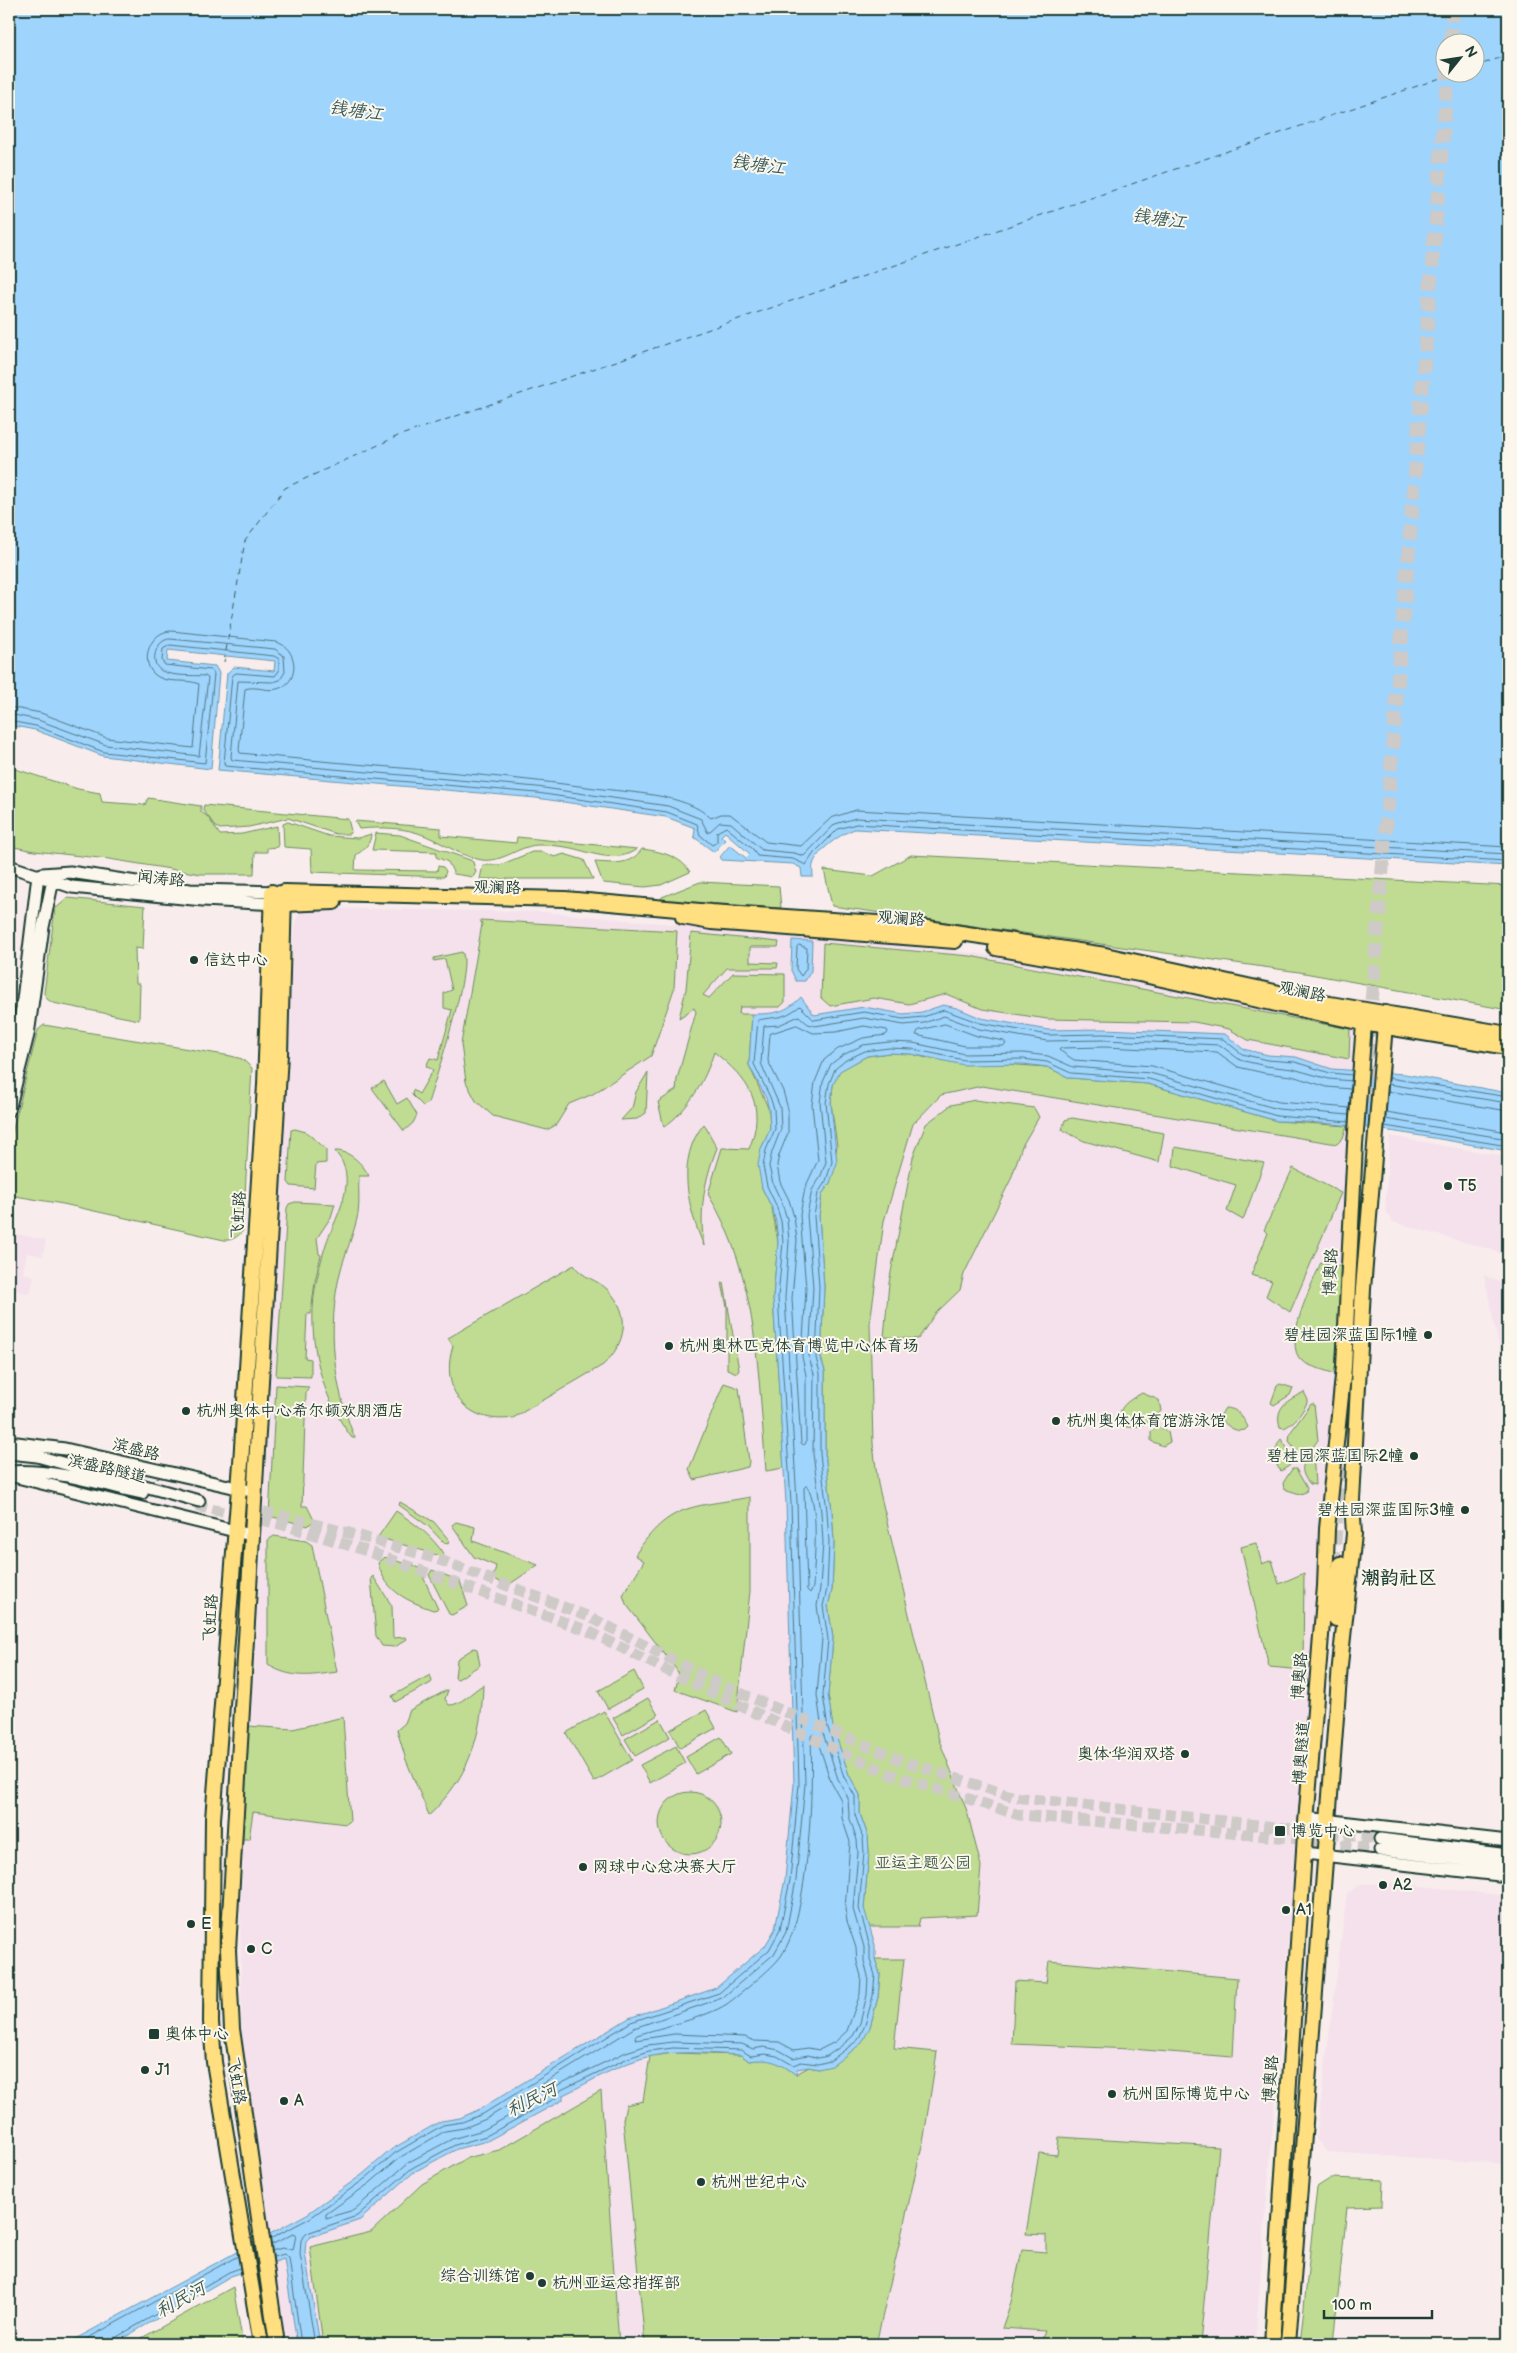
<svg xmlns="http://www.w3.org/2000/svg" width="1517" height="2353" font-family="'Balsamiq Sans','LXGW WenKai TC',sans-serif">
<rect width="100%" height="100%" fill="#f8edec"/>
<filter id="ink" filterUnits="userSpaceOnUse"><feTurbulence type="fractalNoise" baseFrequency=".02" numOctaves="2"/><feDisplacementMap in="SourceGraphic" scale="10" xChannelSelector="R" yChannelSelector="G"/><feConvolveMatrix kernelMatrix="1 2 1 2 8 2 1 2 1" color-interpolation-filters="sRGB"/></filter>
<g filter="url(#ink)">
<!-- built -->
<path fill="#f4e1ec" d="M312 908 545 912 976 953 1130 982 1356 1029 1338 1328 1255 2344H287L251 2119 242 2046 240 1907 264 1506 293 936 295 922 300 913Z
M1390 1136 1508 1157V1257L1492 1250 1393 1222 1385 1211Z
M11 1233 46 1240 43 1256 27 1253 23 1273 34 1276 30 1294 13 1290 16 1274 9 1272Z
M1484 1275 1508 1286V1390Z
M1395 1883 1508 1896V2164L1327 2152 1316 2139 1347 1893 1362 1884Z"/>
<!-- green -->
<path fill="#c0db92" stroke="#708c63" d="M9 767 78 789 100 793 102 802 145 805 148 798 201 806V812L208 817 220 835 242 834 277 826 278 847 267 848V852H255L254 874H201L109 859 34 851 9 846Z
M204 805 348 819 351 831 349 834H336L288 818 249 827 220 829 216 827 203 810Z
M355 821 441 828V836L516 843 517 837 637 849C616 864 593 853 571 848 562 846 550 845 541 845 520 844 504 863 482 860 462 857 445 844 426 836 405 827 381 827 359 829Z
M288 822 329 836 358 838 371 834C371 843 364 850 356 855L355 870 437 871 438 866 443 867 446 871 444 877 312 872 311 849 284 847 283 824Z
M376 833 400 835 470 860 473 862 476 872 473 877 454 874 448 862 436 857 437 852 372 850Z
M642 849C659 851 681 856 690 872L661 885 645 887 603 883 595 862C614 863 630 866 642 849Z
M532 852H542L555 857 564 854 584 860 593 879H480L483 865H500Z
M911 855 1508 886V1010L1299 972 832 906 824 870 873 876Z
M700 882 779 886 781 908 660 901 662 897Z
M68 898 145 906 143 949 135 948 136 983 140 984 139 1020 53 1003 47 999 44 993 55 909Z
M480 920 677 931 674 989 651 1056 593 1094 569 1104 556 1125 547 1130 493 1116 476 1101 466 1082 461 1044 482 924Z
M691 933 779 942 778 947H750V962L778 963 777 968H727L703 995 709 998 733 973 785 974V1002L780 1007H740L739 1014H752L749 1065 769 1110 770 1130 761 1149 762 1188 772 1208 778 1242 773 1297 784 1468 766 1471C758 1378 759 1276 708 1194L722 1148 749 1149C767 1104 749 1080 714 1052 705 1081 689 1109 664 1127L658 1102 676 1090 677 1079 696 1012 694 1008 679 1018 686 989Z
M823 943 970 956 1350 1029 1349 1059 1248 1040 1229 1029 1194 1022 1047 1019 982 1009 946 994 909 1004 874 998 830 1006 821 998Z
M462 952C473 968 435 1080 428 1103L423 1106 412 1095 413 1090 419 1094 433 1070 426 1066 430 1058 438 1060 452 1010 444 1008V993L452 990 445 959 434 961V958Z
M44 1025 231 1056 242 1059 252 1068 243 1231C237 1237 232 1241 224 1240L63 1204 9 1195V1145L38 1030Z
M889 1053 911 1054 931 1059 1047 1067 1070 1078 1148 1084 1277 1121 1347 1126 1343 1138 1337 1144 982 1086 941 1095 913 1124 884 1221 870 1323 873 1444 878 1484 939 1740 967 1811 981 1866 977 1915 920 1918 918 1927H868L864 1908 869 1852 868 1836 860 1814V1795L849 1775 833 1728 828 1695 833 1638 828 1606 832 1590 834 1542 832 1511 825 1454V1371L821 1358 824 1287 819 1216 822 1194 830 1183 837 1146 831 1103 833 1085 839 1071 867 1056Z
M648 1072 646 1113 637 1119 621 1120 632 1108 636 1092Z
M384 1081 397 1104 407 1098 417 1115 413 1123 404 1131 372 1088Z
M975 1100 1034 1108 1039 1117 1022 1146 1011 1179 964 1274 960 1290 935 1314 918 1339 884 1337 889 1283 913 1157 926 1124 951 1105Z
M1072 1118 1164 1133 1159 1162 1084 1141 1062 1130 1065 1120Z
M704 1124 717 1148C704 1180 699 1212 704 1246 688 1209 675 1159 704 1124Z
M295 1129 306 1132 326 1149V1163L316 1164 314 1188 291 1186 288 1182 291 1130Z
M1175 1147 1264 1163 1243 1220 1227 1211 1236 1185 1173 1166Z
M335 1151C349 1150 363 1164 369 1176H359C358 1189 360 1201 358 1214 354 1234 345 1253 340 1273 327 1327 333 1386 355 1438H352C321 1397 307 1340 315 1289 318 1274 321 1259 326 1244 334 1221 354 1189 343 1164 342 1159 337 1155 335 1151Z
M1293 1168 1341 1193 1290 1312 1266 1296 1272 1281 1251 1275 1268 1233 1264 1230Z
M295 1202 335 1204 331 1217 317 1238 319 1254 321 1255 315 1281 311 1314H307L305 1358 311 1359V1377L276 1376 287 1208 289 1204Z
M1321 1262 1342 1267 1335 1374C1325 1370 1310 1367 1302 1361 1281 1344 1313 1283 1321 1262Z
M574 1265C582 1278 597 1279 608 1290 632 1314 626 1344 603 1365L513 1418C467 1425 439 1390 453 1346L448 1338Z
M722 1283H724L739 1370 737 1373 727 1369V1307Z
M724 1383 739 1388 749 1461 748 1467 694 1480 689 1469Z
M1280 1384 1293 1388 1290 1395 1274 1405 1271 1403 1277 1386Z
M276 1385 309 1387 306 1393 302 1506H307L314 1520 308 1526 269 1516Z
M1304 1392 1308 1400C1304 1411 1294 1424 1284 1428L1280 1427C1274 1407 1288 1400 1304 1392Z
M1142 1393 1159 1400 1161 1411C1149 1424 1135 1432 1117 1424 1120 1405 1126 1402 1142 1393Z
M1311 1404H1314L1318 1440 1310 1451 1300 1455 1289 1441 1290 1433Z
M1225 1408C1238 1408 1243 1417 1248 1427L1245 1430C1234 1433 1227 1425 1219 1418Z
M1157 1427 1168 1432 1170 1442 1163 1446 1151 1441V1432Z
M1281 1439 1294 1458 1289 1466 1281 1471C1273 1464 1274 1447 1281 1439Z
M1313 1451 1315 1485 1310 1484C1298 1471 1302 1462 1313 1451Z
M1292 1469H1296L1307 1488 1306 1492 1300 1494 1284 1489 1283 1483Z
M750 1497V1591L737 1712 675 1690 679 1676 676 1669 626 1604 623 1595 644 1561 635 1555C670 1501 694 1508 750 1497Z
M400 1502 434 1522 449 1540 448 1544 443 1542 428 1526 399 1505Z
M396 1511C414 1523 433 1536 444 1555L443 1557 378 1537Z
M456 1522 475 1527 473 1541 538 1565 507 1586 493 1578 496 1566 474 1557 452 1525Z
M274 1536 306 1541 312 1545 337 1672C310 1676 292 1679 268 1665V1540Z
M1256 1543 1262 1564 1272 1560 1279 1584 1304 1573 1303 1670 1269 1667 1241 1547Z
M384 1557 419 1568 438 1609 433 1610C408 1601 385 1592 378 1563Z
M432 1570 460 1581 468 1606 452 1615 449 1614 429 1575Z
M373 1576 392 1606 393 1638 406 1637 407 1639 395 1647 382 1646 376 1636 371 1578Z
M474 1648 477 1649 480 1665 458 1679 455 1678 457 1659Z
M634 1671 643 1689 608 1709 598 1691Z
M430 1675 432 1681 431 1683 395 1702 392 1696Z
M483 1685C482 1727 473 1765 445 1798 440 1803 435 1811 429 1815L406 1760 397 1730 405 1723 410 1710 445 1691 448 1690 445 1699 449 1705C460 1706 472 1691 483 1685Z
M648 1698 658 1715 623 1735 613 1718Z
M706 1710 716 1728 680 1748 670 1730Z
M604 1711 632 1760 594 1782 566 1733Z
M343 1717 350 1821 346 1824 253 1812 249 1839H240L248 1726 293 1729Z
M660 1719 670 1737 635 1756 625 1739Z
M721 1737 731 1754 696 1774 686 1757Z
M676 1746 685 1763 650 1783 640 1765Z
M659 1823a31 31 0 1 1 62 0a31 31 0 1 1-62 0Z
M875 1959H904L894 2048 937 2052 924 2137 876 2344H645L623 2120 626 2105 643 2101 650 2056 674 2053 741 2055 749 2061C772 2057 778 2062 796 2074L809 2067 818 2069 870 2027 878 1997 880 1974Z
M1049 1961 1237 1978 1233 2057 1131 2049 1012 2044 1015 1981 1046 1983Z
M601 2091 619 2344H323L310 2247 371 2232 422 2184 467 2158 499 2150Z
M1059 2137 1219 2147 1200 2344H1129L1042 2339 1045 2331 1002 2328 1011 2302 1022 2250 1046 2252V2235L1026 2234 1039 2153 1057 2155Z
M1331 2178 1383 2180 1382 2206 1347 2207 1333 2344H1300L1317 2187Z
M233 2287 243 2344H131Z"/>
<!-- water -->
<path fill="#9fd4fd" stroke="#6c98ad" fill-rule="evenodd" d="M9 9H1508V866L855 829C842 833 817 850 813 865 812 868 813 873 813 877H802L801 868 793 864 722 860 720 857 730 845 746 858 750 854 725 832 721 836 725 840 714 852 694 837 695 828 666 817 536 798 218 770 227 673 234 667 274 671 275 661 168 650 167 661 215 666 219 673 211 769 103 756 35 730 9 725ZM1444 42H1474V72H1444Z
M792 940 812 941 811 971 805 981H796L791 970Z
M801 997 814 1015 864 1007 903 1014 922 1012 943 1005 957 1008 981 1018 1048 1030 1104 1029 1225 1034 1243 1049 1268 1055 1296 1057 1332 1069 1405 1074 1508 1093V1151C1432 1138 1355 1122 1277 1121L1148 1084 1070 1078 1047 1067 1023 1064 964 1065 911 1054 889 1053 867 1056 840 1071 833 1085 831 1103 837 1163 830 1183 822 1194 819 1216 824 1287 821 1358 825 1371V1454L832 1511 834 1542 832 1590 828 1606 833 1638 828 1695 833 1727 849 1775 860 1795V1814L868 1836 869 1852 864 1908 875 1945V1959L880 1974 878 1997 870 2027 862 2043 832 2066 818 2069 809 2067 797 2069 796 2075C780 2062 769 2058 749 2061L741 2055C712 2054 681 2050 652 2056 621 2062 591 2082 563 2095V2100L487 2141 457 2149 414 2172 360 2220 310 2237 306 2241 305 2253 320 2344H297L284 2259 231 2276 113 2344H66L307 2214 363 2174 392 2149 441 2121 460 2118 480 2109 629 2018 716 1988 765 1946 775 1929 785 1879 794 1784 786 1503 773 1297 778 1242 776 1222 772 1208 762 1188 758 1165 761 1149 770 1129 769 1110 766 1098 749 1065 752 1014C773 1014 786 1013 801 997Z"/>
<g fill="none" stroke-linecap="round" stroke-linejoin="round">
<!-- shore -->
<path stroke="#527984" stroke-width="1" d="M9 707 41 713 107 738 193 748 199 684C186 678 166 685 154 674 139 660 151 631 171 631L276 642C297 647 301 680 280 688 269 693 256 685 245 689L239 750 240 753C358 766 477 772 595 788 630 793 684 793 711 818L721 814H730L766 842 801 846 831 818 856 810 1508 847
M9 714 38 720 106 745 199 756 208 678 205 676C193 675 173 677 162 671 148 664 156 639 170 639L275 649 284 656 285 672 280 680 273 682 238 681 231 757 232 760 537 787 668 806 701 819 708 833 720 822 731 823 762 850 794 853 804 856 835 824 856 818 1508 854
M9 721 36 726 104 752 205 763 214 674 211 670 165 665 162 661 163 649 170 645 274 656 279 659V671L275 676 236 673 232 676 224 763 225 766 537 793 667 812 697 824 700 835 712 845 717 842V832L726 827 753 849 757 856 793 859 806 865 814 853 838 829 856 824 1508 861
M799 945 807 948 806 969 801 976 796 969 797 947Z
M945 1024 977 1036 1004 1041 1006 1044 1003 1046H965L916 1035 918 1031Z
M797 1025 813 1033 836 1032 864 1026 887 1030 888 1032 886 1035 863 1038 838 1049 824 1060 815 1082 812 1105 818 1160 805 1188 800 1215 806 1288 802 1357 806 1375V1443L804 1445 801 1443 792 1298 797 1240 794 1217 789 1200 780 1182 777 1165 779 1155 788 1133V1109L783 1091 768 1061 770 1034Z
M1389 1078 1508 1097
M1388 1084 1508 1103
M1388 1091 1508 1111
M1350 1108 1279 1102 1152 1066 1074 1060 1059 1050 1061 1048 1104 1047 1217 1052 1238 1067 1264 1073 1292 1076 1327 1087 1351 1089
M1386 1112 1508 1132
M1349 1115 1278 1109 1150 1073 1073 1067 1048 1056 1023 1053 965 1054 913 1043 889 1042 863 1045 843 1055 831 1064 823 1082 820 1102 826 1162 820 1178 812 1190 807 1215 813 1287 809 1358 814 1374 813 1454 821 1512 823 1542 820 1588 817 1606 822 1639 817 1695 822 1730 838 1779 848 1798 849 1816 857 1840 858 1853 853 1909 864 1947V1961L868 1976 867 1995 860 2023 853 2036 840 2047 827 2056 819 2058 808 2055 793 2058 779 2050 764 2047 753 2049 742 2044 673 2042 648 2045 626 2052 558 2085 550 2094 483 2130 452 2139 409 2162 354 2210 326 2218V2214L370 2183 399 2158 445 2131 464 2128 486 2119 634 2028 722 1998 774 1954 786 1932 796 1880 805 1784 797 1502 785 1298 789 1241 787 1219 782 1203 773 1184 769 1166 772 1152 781 1129 780 1107 761 1063 764 1026 779 1025 799 1016 808 1024 815 1026 864 1018 904 1025 924 1023 944 1016 979 1029 1047 1041 1104 1040 1220 1045 1240 1060 1266 1066 1293 1069 1329 1079 1352 1081
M1385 1119 1508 1139
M1385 1126 1508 1146
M807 1486C820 1504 814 1564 813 1587L810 1593 807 1590 804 1488Z
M813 1734 816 1736 831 1782 841 1800 842 1818 850 1842 845 1909 847 1921 856 1948 857 1962 861 1976 860 1994 847 2031 835 2042 819 2050 808 2048 794 2050 779 2042 754 2041 745 2037 723 2036 674 2034 636 2040 635 2037 637 2035C662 2027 705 2018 727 2004 739 1995 773 1968 781 1956 810 1915 813 1789 811 1737Z
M270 2239 310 2218 366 2178 395 2153 443 2125 462 2122 483 2114 631 2022 719 1993 769 1950 780 1930 790 1880 799 1784 791 1502 778 1297 783 1242 781 1221 776 1205 767 1186 763 1166 766 1150 775 1129 774 1109 770 1097 754 1064 758 1020C778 1016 782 1020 800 1006L814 1020 864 1012 903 1019 923 1017 944 1010 980 1023 1048 1035 1104 1034 1223 1039 1242 1054 1267 1060 1295 1062 1330 1073 1352 1075
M271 2245 293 2234 296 2235 293 2250 282 2248 272 2251
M273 2257 284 2254 289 2258 301 2344
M77 2344 238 2256
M112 2344 115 2338 229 2272 240 2268
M315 2344 300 2254 301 2240 307 2233 357 2216 412 2168 455 2145 486 2136 556 2098 561 2090 628 2058 649 2051 673 2048 741 2050 751 2056 765 2054 777 2056 793 2065 801 2062 818 2064 830 2061 858 2040 865 2025 873 1996 875 1975 870 1960V1946L859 1908 864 1852 863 1838 855 1815V1796L844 1777 828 1728 823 1695 828 1639 823 1606 827 1589 829 1542 827 1511 820 1454V1373L816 1358 819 1287 814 1216 818 1193 826 1181 832 1162 826 1103 829 1084 835 1069 846 1060 865 1051 889 1048 912 1049 964 1060 1023 1059 1047 1062 1071 1073 1149 1079 1277 1116 1349 1122"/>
<!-- ferry -->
<path stroke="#395b5c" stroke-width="1" stroke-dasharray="6 5" stroke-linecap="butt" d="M1474 67 1508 55
M224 662 245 541 285 488 398 436 1458 72"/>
<!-- secondary-tunnel -->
<path stroke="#cdcac7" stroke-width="11" stroke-dasharray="11 5.5" stroke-linecap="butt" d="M196 1506 280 1524 358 1548 586 1630 721 1697 890 1774 1019 1815 1291 1838 1380 1850
M247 1509 275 1514 360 1536 437 1559 590 1617 721 1685 900 1760 1014 1797 1380 1839"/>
<!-- primary-tunnel -->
<path stroke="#cdcac7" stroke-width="14" stroke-dasharray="14 7" stroke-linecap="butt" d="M1451 42 1453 9
M1370 1021 1448 72
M1372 1100 1378 1014
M1333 1565 1340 1462"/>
<defs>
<path id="secondary" d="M9 866 72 887 203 900 278 904
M42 874 70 872 190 890 280 892
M10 1071 22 1008 38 875
M9 1110 28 1035 43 927 53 880
M9 1442 65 1449 246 1490
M9 1453 37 1456 199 1501
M9 1472C54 1469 98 1483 142 1493
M9 1475 251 1535
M1306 1818 1508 1841
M1380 1839 1508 1855
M1380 1850 1508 1865
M1305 1853 1508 1876"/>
<path id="primary" d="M283 904 334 902
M683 917 711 922 955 941
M996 948 1139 974 1363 1023 1508 1047
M1336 1619 1340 1564
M261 2344 214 2062 211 2022 213 1819 241 1463 265 1085 272 892
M277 2344 232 2029 228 1950 280 1054 284 892 565 899 711 912 908 925 1105 955 1330 1004 1508 1034
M1272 2344 1305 1835 1325 1586 1327 1529 1344 1367 1355 1145 1365 1010
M1288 2344 1340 1665 1354 1534 1352 1501 1363 1289 1386 1013"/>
</defs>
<!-- secondary casing -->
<use href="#secondary" stroke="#1f3d34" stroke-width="15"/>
<!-- primary casing -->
<use href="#primary" stroke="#1f3d34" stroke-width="18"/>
<!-- secondary -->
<use href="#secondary" stroke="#fbf7ec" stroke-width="11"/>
<!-- primary -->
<use href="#primary" stroke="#ffdf80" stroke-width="14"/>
</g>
</g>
<!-- markers -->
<g fill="#1f3d34" stroke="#fbf7ec" stroke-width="2">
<circle cx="194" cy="960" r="5"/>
<circle cx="1448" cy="1186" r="5"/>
<circle cx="1428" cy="1335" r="5"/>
<circle cx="669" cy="1346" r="5"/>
<circle cx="186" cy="1411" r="5"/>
<circle cx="1056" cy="1421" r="5"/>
<circle cx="1414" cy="1456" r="5"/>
<circle cx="1465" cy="1510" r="5"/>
<circle cx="1185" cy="1754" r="5"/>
<rect x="1274" y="1825" width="12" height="12" rx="2.5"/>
<circle cx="583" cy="1867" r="5"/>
<circle cx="1383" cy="1885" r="5"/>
<circle cx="1286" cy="1910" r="5"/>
<circle cx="191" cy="1924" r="5"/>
<circle cx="251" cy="1949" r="5"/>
<rect x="148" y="2028" width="12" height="12" rx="2.5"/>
<circle cx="145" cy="2070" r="5"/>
<circle cx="1112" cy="2094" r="5"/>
<circle cx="284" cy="2101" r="5"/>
<circle cx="701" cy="2182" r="5"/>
<circle cx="530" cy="2276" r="5"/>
<circle cx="542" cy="2283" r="5"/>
</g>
<g text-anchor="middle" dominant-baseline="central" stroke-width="4" stroke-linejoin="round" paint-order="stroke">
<!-- street labels -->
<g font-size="16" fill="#1f3d34" stroke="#fbf7ec">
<text transform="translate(161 879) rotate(6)">闻涛路</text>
<text transform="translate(497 888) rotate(1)">观澜路</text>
<text transform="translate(901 919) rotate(4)">观澜路</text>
<text transform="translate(1302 992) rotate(12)">观澜路</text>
<text transform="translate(239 1215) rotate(-86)">飞虹路</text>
<text transform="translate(1331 1272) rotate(-87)">博奥路</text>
<text transform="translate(136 1450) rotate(14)">滨盛路</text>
<text transform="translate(107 1469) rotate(13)">滨盛路隧道</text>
<text transform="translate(211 1618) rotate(-86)">飞虹路</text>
<text transform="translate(1300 1676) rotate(-85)">博奥路</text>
<text transform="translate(1302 1753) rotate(-86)">博奥隧道</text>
<text transform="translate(1271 2079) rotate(-85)">博奥路</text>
<text transform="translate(236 2081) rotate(81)">飞虹路</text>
</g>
<!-- poi labels -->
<g font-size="16" fill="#1f3d34" stroke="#fbf7ec" text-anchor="start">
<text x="204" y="960">信达中心</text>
<text x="1458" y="1186">T5</text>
<text x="1418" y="1335" text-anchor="end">碧桂园深蓝国际1幢</text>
<text x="679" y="1346">杭州奥林匹克体育博览中心体育场</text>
<text x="196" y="1411">杭州奥体中心希尔顿欢朋酒店</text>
<text x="1066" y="1421">杭州奥体体育馆游泳馆</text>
<text x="1404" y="1456" text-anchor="end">碧桂园深蓝国际2幢</text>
<text x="1455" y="1510" text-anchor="end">碧桂园深蓝国际3幢</text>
<text x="1175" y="1754" text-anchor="end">奥体·华润双塔</text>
<text x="1291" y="1831">博览中心</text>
<text x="593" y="1867">网球中心总决赛大厅</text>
<text x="1393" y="1885">A2</text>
<text x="1296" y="1910">A1</text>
<text x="201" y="1924">E</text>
<text x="261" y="1949">C</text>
<text x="165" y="2034">奥体中心</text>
<text x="155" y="2070">J1</text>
<text x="1122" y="2094">杭州国际博览中心</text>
<text x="294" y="2101">A</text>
<text x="711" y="2182">杭州世纪中心</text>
<text x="520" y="2276" text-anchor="end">综合训练馆</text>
<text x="552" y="2283">杭州亚运总指挥部</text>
</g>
<!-- park labels -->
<g font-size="16" fill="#3f5d47" stroke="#fbf7ec">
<text x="923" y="1863">亚运主题公园</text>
</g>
<!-- water labels -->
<g font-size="18" font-style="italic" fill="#395b5c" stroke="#fbf7ec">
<text transform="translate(356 111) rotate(8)">钱塘江</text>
<text transform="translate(758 165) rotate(8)">钱塘江</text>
<text transform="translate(1159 219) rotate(8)">钱塘江</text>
<text transform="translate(532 2100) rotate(-26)">利民河</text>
<text transform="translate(181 2300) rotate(-29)">利民河</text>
</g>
<!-- quarter labels -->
<g font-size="19" font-weight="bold" fill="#1f3d34" stroke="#fbf7ec">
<text x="1399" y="1578">潮韵社区</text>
</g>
</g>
<!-- margin -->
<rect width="1517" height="2353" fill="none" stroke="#fbf7ec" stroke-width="30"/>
<rect x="15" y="15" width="1487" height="2323" fill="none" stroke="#1f3d34" stroke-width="2" filter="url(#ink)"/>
<!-- north arrow -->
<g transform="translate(1460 58) rotate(60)"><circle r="24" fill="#fbf7ec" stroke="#a3ada2"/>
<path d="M0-4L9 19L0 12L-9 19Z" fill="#1f3d34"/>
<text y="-8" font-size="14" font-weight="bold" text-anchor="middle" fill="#1f3d34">N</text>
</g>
<!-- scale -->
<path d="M1324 2310v8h108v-8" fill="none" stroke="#1f3d34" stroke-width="2.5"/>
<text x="1332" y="2310" font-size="15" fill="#1f3d34" stroke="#fbf7ec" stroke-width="4" paint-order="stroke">100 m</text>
</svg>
